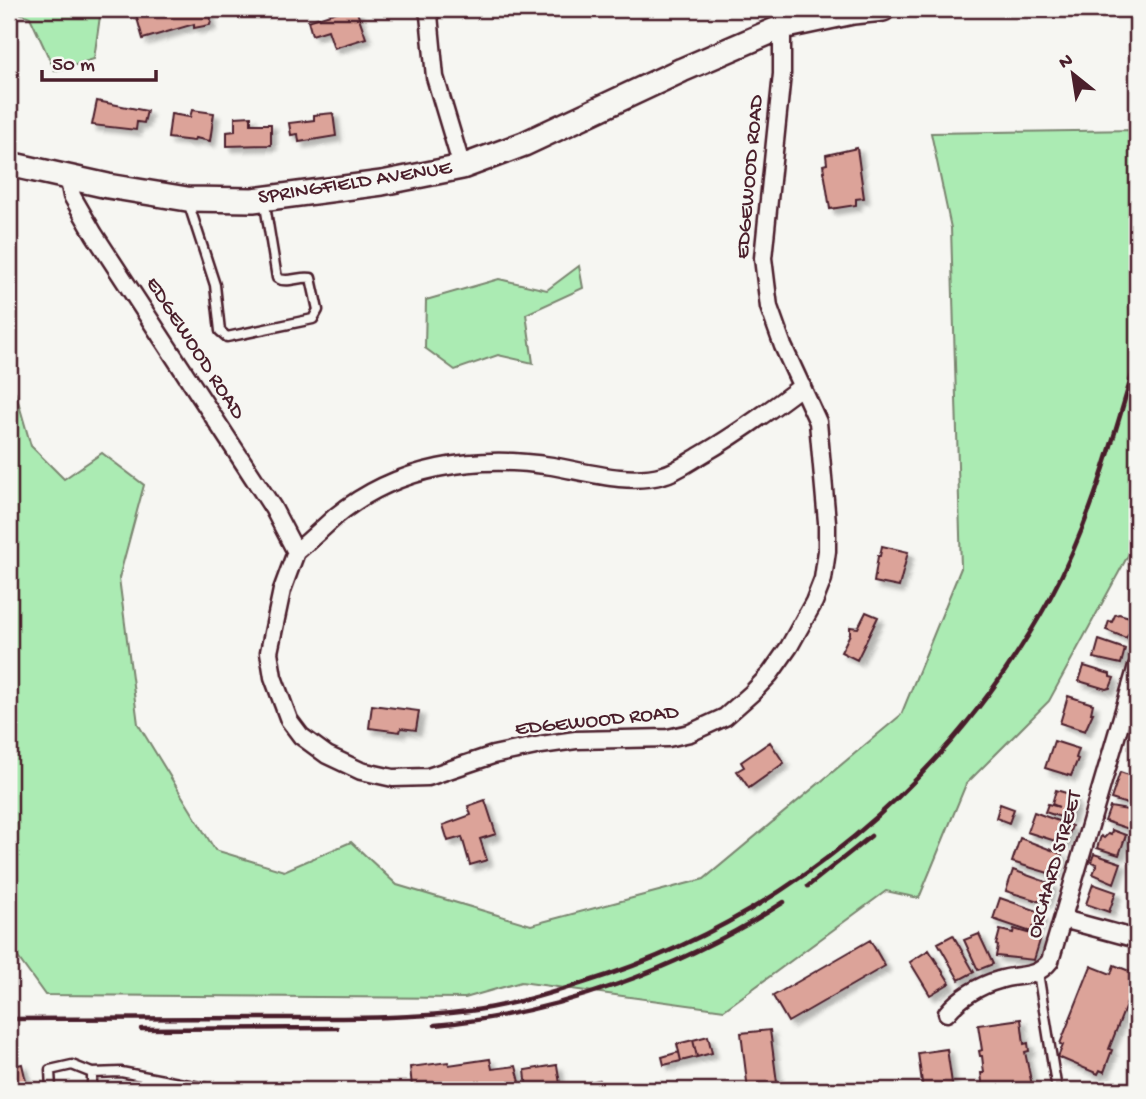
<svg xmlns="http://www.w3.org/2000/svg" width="1146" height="1099" font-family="'Gochi Hand',sans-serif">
<defs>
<filter id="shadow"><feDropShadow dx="5" dy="5" stdDeviation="2" flood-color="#0004"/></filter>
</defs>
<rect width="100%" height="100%" fill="#f6f6f2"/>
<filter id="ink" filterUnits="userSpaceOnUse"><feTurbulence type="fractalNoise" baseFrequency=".0143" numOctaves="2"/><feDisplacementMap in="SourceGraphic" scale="14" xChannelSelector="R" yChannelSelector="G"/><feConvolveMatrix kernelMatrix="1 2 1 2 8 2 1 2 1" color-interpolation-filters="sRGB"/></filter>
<g filter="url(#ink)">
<!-- green -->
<path fill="#abebb3" stroke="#7a856f" stroke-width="2" d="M9 9H101L94 59 55 71 30 17Z
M1137 130V539L1049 701 966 784 919 898 886 891 724 1010 521 982 465 998 45 995 9 945V619L11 617 9 613V370L31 446 64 479 102 453 144 485 119 578 138 724 215 850 284 871 351 842 397 885 531 925 704 879 901 715 961 568 951 228 931 133Z
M579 266 583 288 526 314 533 363 498 355 455 370 425 348 426 300 499 279 547 290Z"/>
<!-- building -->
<path fill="#dca399" stroke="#4a1f2b" stroke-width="2" filter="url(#shadow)" d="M137 9H208L211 21 210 25 194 28V24L143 39 135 11Z
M346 9H356L366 38 334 48 328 30 312 35 308 21Z
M97 101 147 111 144 123 137 122 136 130 92 125Z
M192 110 214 113 210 141 195 138 194 141 168 138 171 114 190 117Z
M333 113 336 136 299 142 298 134 291 135 289 123 314 120V115Z
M251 116V124H271V145L227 146V132L235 131V117Z
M857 148 864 198 856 199V205L830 209 823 165 827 164 826 155Z
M882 546 908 552 899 587 874 582 878 556H880Z
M866 612 878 617 857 660 841 652 850 634V627L858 628Z
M1119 614 1137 619 1132 635 1128 634 1126 638 1106 630 1109 621 1112 622 1115 615Z
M1099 640 1125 649 1121 664 1094 658Z
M1084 666 1110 674V677L1114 678 1110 688 1106 689 1079 681Z
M1068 696 1093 704 1091 713H1093L1085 731 1060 723Z
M372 705 419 711 416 730 401 728 400 732 369 728Z
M1054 741 1079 749 1076 758 1078 759 1071 776 1045 768Z
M770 742 784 763 749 788 737 771 744 767 741 762Z
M1120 772 1137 778V807L1111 799Z
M1056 790 1073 795 1071 801 1075 802 1070 818 1067 819 1045 812 1048 804 1059 807 1052 804Z
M485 800 496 834 480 839 487 860 470 865 462 837 448 841 443 825 471 815 468 806Z
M1000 804 1014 809 1009 823 996 818Z
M1110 807 1134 811 1129 829 1105 821Z
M1034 812 1072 826 1065 844 1027 832Z
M1112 830 1126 835 1119 855 1097 848 1101 836 1104 838 1108 834 1111 835Z
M1020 838 1062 854 1055 875 1012 862Z
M1094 854 1121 863 1114 883 1093 874 1097 864 1091 862Z
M1013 870 1052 884 1045 903 1006 891Z
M1093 884 1116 892 1109 912 1086 904Z
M1000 898 1038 911 1036 915 1042 916 1037 929 1033 927 1031 932 993 919Z
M1014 929 1041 937 1034 960 996 956 998 946 996 945 1000 930 1013 933Z
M979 934 993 964 978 970 964 940Z
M953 935 974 972 959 980 938 943Z
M870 940 885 966 788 1022 773 996Z
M929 950 950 983 930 995 910 962Z
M1114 965 1137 974V985L1133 996 1130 995 1109 1049 1112 1050 1104 1072 1100 1070 1098 1074 1058 1057 1063 1045 1060 1044 1091 966 1111 974Z
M1021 1019 1024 1044 1028 1043 1029 1051 1025 1052 1033 1090H983L981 1073H984L982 1056H980L979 1051 982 1050 978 1025Z
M770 1030 778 1090H748L741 1033Z
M708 1036 712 1053 697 1057 693 1040Z
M693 1040 697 1057 681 1061 677 1044Z
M947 1049 953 1090H923L918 1053Z
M679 1052 681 1061 664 1065 662 1057Z
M490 1059 492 1069 516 1066 522 1090H470V1086L452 1088 451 1083 412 1087 410 1067 448 1062 449 1065Z
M22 1064 28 1090H9V1067Z
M557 1065 561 1090H527L525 1070Z
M599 1080 601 1090H561V1088Z"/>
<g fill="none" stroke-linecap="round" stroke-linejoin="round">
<defs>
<path id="lane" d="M188 202 215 285 220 331 227 337 313 319 318 310 311 278C299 276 287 284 277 278L264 199
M1038 973 1057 1090
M92 1073 121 1072 215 1090
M51 1090 50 1070 72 1065 92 1073V1090"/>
<path id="street" d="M426 9 429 15 435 77 462 167
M68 176 72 196 94 234 273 508 296 552 282 590 269 652 273 677 289 720 301 736 327 755 361 771 393 778 428 777 493 755 541 745 576 740 668 738 690 733 725 717 752 693 770 674 789 647 814 602 823 579 827 551V522L818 422 783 346 769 307 763 258 782 74V27
M296 552C310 540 323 528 336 516 397 466 477 454 552 466 587 472 628 485 663 475 676 472 689 462 701 455 736 435 769 411 802 386
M1063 919 1137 939
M947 1013C959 998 980 985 999 980 1019 973 1035 980 1050 961L1137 666"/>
<path id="secondary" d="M9 164 108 186 187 199 253 200 382 183 462 167 524 144 682 70 782 27 853 12 883 9"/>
</defs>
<!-- lane casing -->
<use href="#lane" stroke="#4a1f2b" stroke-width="13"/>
<!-- street casing -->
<use href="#street" stroke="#4a1f2b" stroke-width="21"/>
<!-- secondary casing -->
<use href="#secondary" stroke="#4a1f2b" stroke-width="28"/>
<!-- lane -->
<use href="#lane" stroke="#f6f6f2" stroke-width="8"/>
<!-- street -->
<use href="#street" stroke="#f6f6f2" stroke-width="16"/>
<!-- secondary -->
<use href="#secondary" stroke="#f6f6f2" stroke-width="23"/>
<!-- rail -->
<path stroke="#4a1f2b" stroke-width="4.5" d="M808 886 871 836
M9 1019C99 1018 189 1018 279 1018 343 1018 406 1019 469 1011 508 1006 546 995 583 983 785 921 949 782 1050 598 1091 523 1113 439 1137 358
M435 1025C558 1014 680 969 784 902
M141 1029 337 1028"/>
</g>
</g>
<g text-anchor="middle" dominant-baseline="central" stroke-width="5" stroke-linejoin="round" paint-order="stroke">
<!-- street labels -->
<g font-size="21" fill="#4a1f2b" stroke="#f6f6f2">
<text transform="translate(751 177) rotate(-85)">EDGEWOOD ROAD</text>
<text transform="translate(355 184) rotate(-9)">SPRINGFIELD AVENUE</text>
<text transform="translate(194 349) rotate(57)">EDGEWOOD ROAD</text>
<text transform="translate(597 722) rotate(-6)">EDGEWOOD ROAD</text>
<text transform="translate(1056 865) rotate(-74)">ORCHARD STREET</text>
</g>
</g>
<!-- margin -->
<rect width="1146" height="1099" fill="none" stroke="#f6f6f2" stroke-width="35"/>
<rect x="18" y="18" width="1111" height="1064" fill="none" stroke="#4a1f2b" stroke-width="2.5" filter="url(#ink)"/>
<!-- north arrow -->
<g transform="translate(1073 74) rotate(330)" stroke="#f6f6f2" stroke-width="5" paint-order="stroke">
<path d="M0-5L12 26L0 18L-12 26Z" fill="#4a1f2b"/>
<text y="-10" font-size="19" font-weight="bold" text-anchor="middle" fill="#4a1f2b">N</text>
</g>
<!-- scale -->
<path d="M42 70v10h114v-10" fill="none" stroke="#4a1f2b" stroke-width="3.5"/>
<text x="52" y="70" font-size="21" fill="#4a1f2b" stroke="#f6f6f2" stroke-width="5" paint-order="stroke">50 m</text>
</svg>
